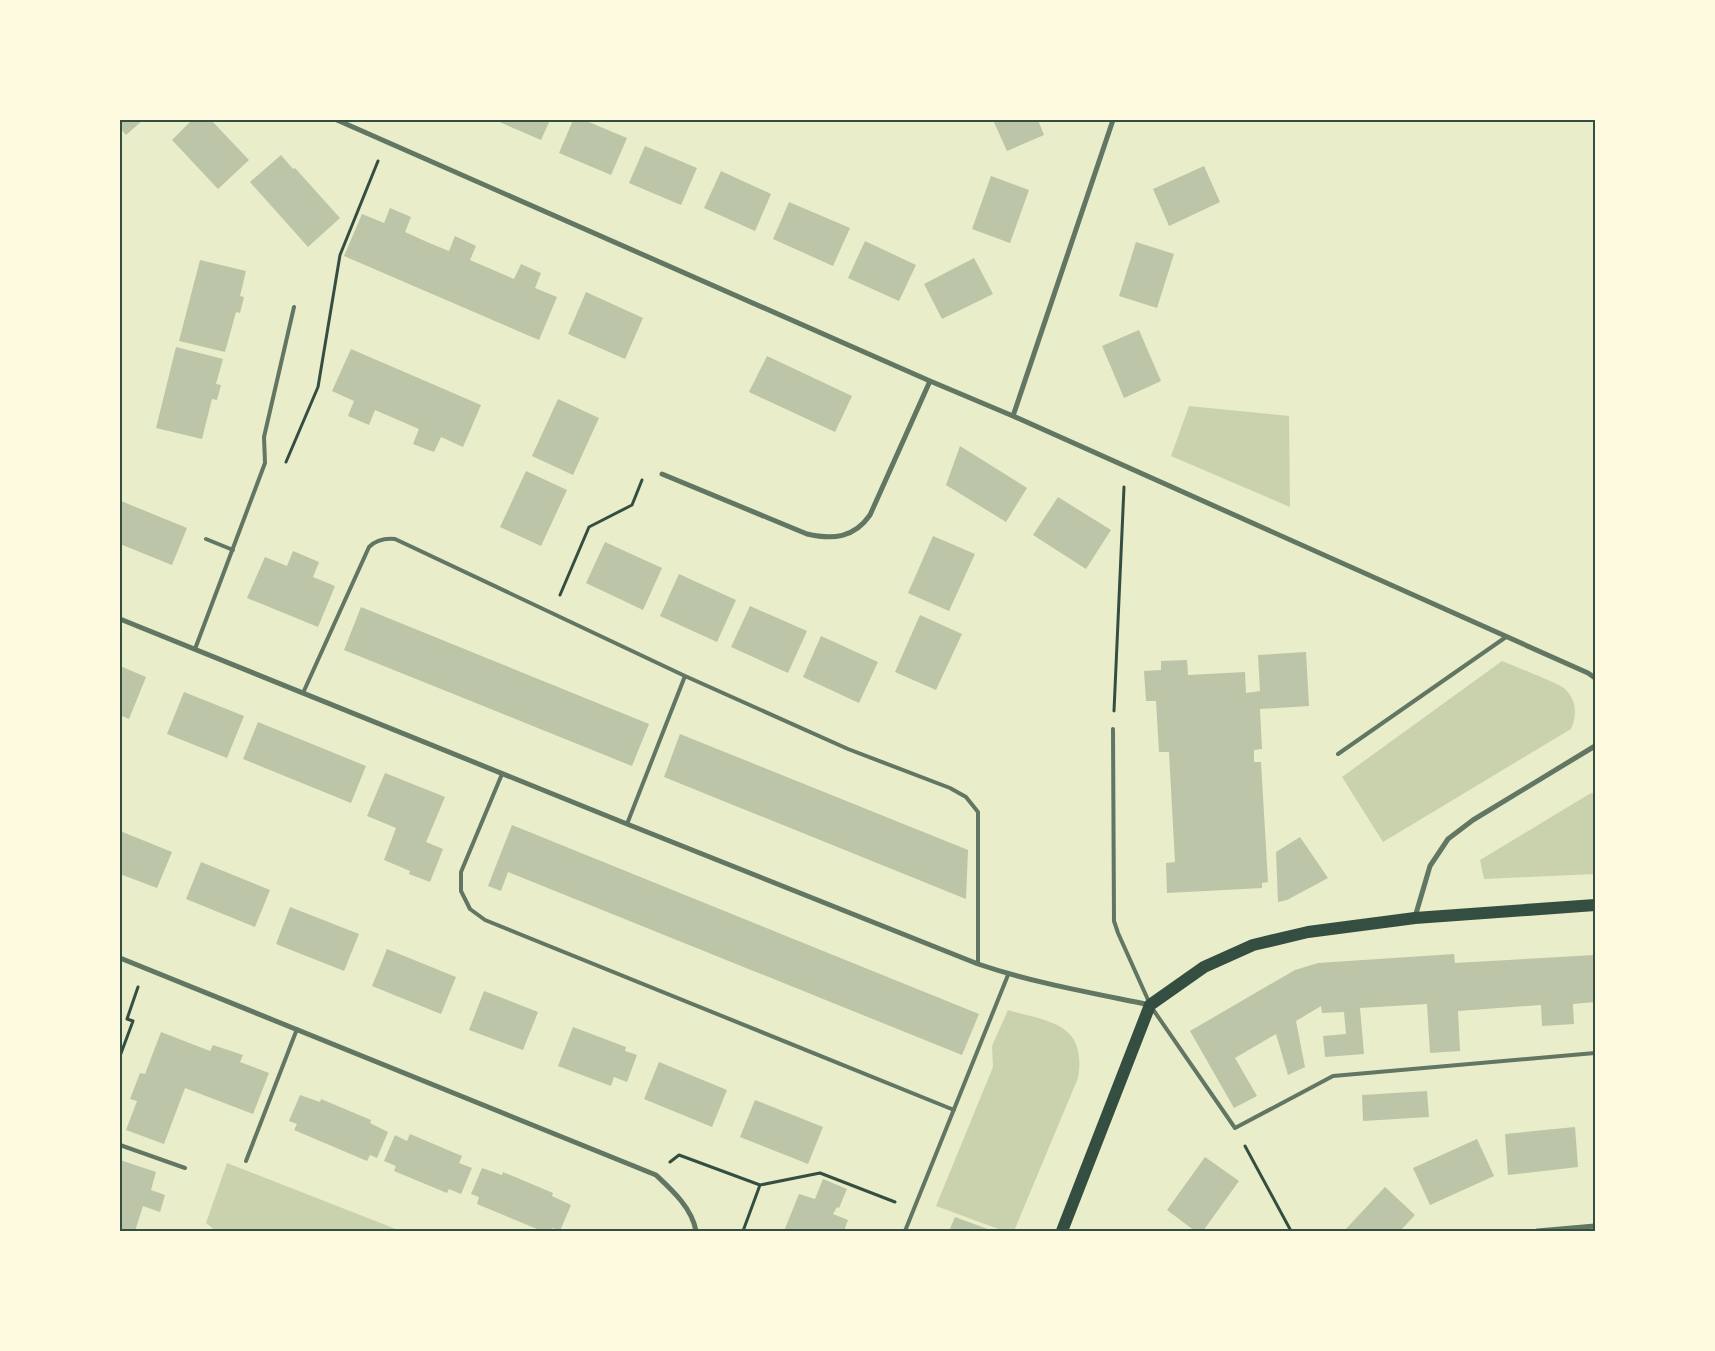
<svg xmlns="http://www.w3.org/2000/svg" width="1715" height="1351" font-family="'Roboto Condensed',sans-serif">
<rect width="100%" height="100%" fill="#e9edc9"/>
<!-- green -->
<path fill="#cad2ad" d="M1189 406 1289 416 1290 507 1171 456Z
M1502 661C1513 666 1562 684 1566 690 1577 702 1577 715 1571 729L1383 842 1342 777Z
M1591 793 1595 794V874L1484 879 1480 860Z
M1008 1010C1050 1022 1087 1023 1078 1078L1014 1231H1004L936 1206 993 1067 992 1046Z
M227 1163 401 1231H216L206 1223Z"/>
<!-- building -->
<path fill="#bcc5a7" d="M120 120H143L126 135 120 128Z
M192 120H211L249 160 218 189 172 140Z
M495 120H550L541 140Z
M573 120H584L627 138 611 175 559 153Z
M993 120H1038L1044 135 1007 151Z
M645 146 697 168 681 205 629 183Z
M281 155 293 169 295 168 340 218 308 247 250 182Z
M1204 166 1220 202 1169 226 1153 189Z
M721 171 771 194 755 231 704 208Z
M991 176 1029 190 1010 243 972 229Z
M789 202 850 228 833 266 773 239Z
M390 208 411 217 405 232 427 242 449 251 455 236 476 246 470 260 514 279 521 264 541 273 535 288 557 297 539 340 344 256 362 214 384 223Z
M865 241 916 265 899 301 848 278Z
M1136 242 1174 254 1157 308 1119 296Z
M974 258 993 294 942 319 924 284Z
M200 260 246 271 240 296 244 297 240 313 236 312 225 352 179 341Z
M586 292 643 318 625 359 568 334Z
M1139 330 1161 381 1124 398 1102 346Z
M176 347 223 359 216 384 221 385 217 400 212 399 202 439 156 428Z
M351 349 481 405 463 447 441 437 434 452 423 448 413 444 419 429 375 410 369 425 348 416 354 401 332 391Z
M767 356 852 396 835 432 749 392Z
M558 399 599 418 573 475 532 456Z
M960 446 1027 488 1006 522 946 485Z
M526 471 567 490 541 546 500 527Z
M1058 497 1111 530 1086 569 1033 535Z
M121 501 187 528 172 565 120 544Z
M933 536 975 554 949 611 908 593Z
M605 542 662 568 643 610 586 583Z
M293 551 319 562 313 577 335 586 318 627 247 598 265 557 287 566Z
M679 574 736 600 717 642 660 616Z
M750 606 807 631 788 673 731 647Z
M361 607 649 724 632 766 344 650Z
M920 615 962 634 936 690 895 672Z
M821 636 878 662 859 703 803 677Z
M1306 652 1309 706 1260 709 1262 749 1254 750V762H1261L1268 882 1262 883V888L1167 893 1166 863 1175 862 1169 752H1159L1156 701H1146L1144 671 1161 670V661L1187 660 1188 675 1245 672 1246 693 1260 691 1258 655Z
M120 666 146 677 129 719 120 715Z
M184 692 244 716 227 758 167 734Z
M258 722 366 766 351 803 243 759Z
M680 734 968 850 966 899 664 777Z
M385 773 445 797 426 842 443 849 430 882 409 874 410 871 384 860 396 828 367 816Z
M512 825 979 1014 962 1055 518 876 508 872 501 891 488 886Z
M120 831 172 852 157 888 120 874Z
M1300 837 1328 878 1287 900 1278 902 1276 852Z
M201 862 270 890 255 927 186 899Z
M290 907 359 934 344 971 276 944Z
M387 949 456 977 441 1014 372 986Z
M1454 954 1455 963 1595 955V1002L1573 1004 1574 1024 1542 1026 1541 1005 1458 1011 1460 1051 1430 1053 1427 1004 1360 1008 1364 1054 1325 1057 1323 1036 1346 1034 1344 1012 1322 1013 1321 1006 1296 1021 1305 1067 1288 1075 1276 1034 1235 1058 1257 1096 1234 1108 1190 1031 1295 970 1318 963Z
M484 991 538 1012 523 1050 469 1030Z
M573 1027 626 1047 625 1051 637 1055 627 1082 614 1077 611 1086 558 1066Z
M161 1032 210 1051 213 1045 243 1055 240 1062 269 1073 253 1114 185 1088 164 1144 126 1130 137 1101 130 1099 140 1073 145 1074Z
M659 1062 727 1090 712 1127 644 1099Z
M1427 1091 1429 1117 1363 1121 1362 1095Z
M300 1095 320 1102 321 1099 371 1120 370 1123 388 1132 377 1158 370 1155 367 1161 294 1130 297 1124 289 1121Z
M755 1100 823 1127 808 1164 740 1137Z
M1575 1127 1578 1167 1508 1175 1505 1134Z
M410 1134 462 1156 459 1163 472 1168 461 1194 449 1189 447 1193 394 1171 396 1166 384 1161 395 1135 407 1141Z
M1477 1139 1494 1176 1430 1205 1413 1168Z
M1205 1157 1239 1181 1203 1231H1195L1167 1210Z
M120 1160 156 1172 151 1190 165 1195 160 1212 143 1206 135 1231H120Z
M482 1168 502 1175 503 1172 553 1193 552 1196 571 1205 560 1231 552 1228 551 1231H542L477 1204 479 1197 471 1194Z
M823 1179 847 1189 839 1208 837 1207 833 1214 848 1220 844 1231H784L799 1194 815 1199Z
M1385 1187 1415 1215 1400 1231H1344Z
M955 1217 993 1231H949Z"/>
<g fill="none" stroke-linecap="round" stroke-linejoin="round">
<!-- path -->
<path stroke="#344e41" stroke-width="3" d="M286 462 318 387 340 255 378 161
M560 595 589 527 632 505 642 480
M1114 711 1124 487
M120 1056 133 1021 127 1019 138 987
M1245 1146 1291 1231
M670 1162 679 1155 760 1185 743 1231
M760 1185 820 1173 895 1202"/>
<!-- service -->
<path stroke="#617663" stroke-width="4" d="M206 539 233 550
M195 649 265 463 264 437 294 307
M303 693 369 547C376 540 384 538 395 539L685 676 848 749 950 788 966 797 978 812V964
M1113 729 1114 921 1118 933 1149 1002
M1338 754 1506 637
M502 774 461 872V891L470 909 485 920 954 1110
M627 824 685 676
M1152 1008 1235 1128 1333 1076 1595 1053
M120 1145 185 1168
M246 1161 297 1029
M905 1231 1008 975"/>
<!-- minor -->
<path stroke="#617663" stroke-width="5" d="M337 120 930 381 1013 416 1588 673 1595 678
M1013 416 1113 120
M662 474 807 534C833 540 854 538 870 515L930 381
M120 619 627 824 978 964C1034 983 1092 993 1150 1005
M1415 917 1430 866 1448 839 1473 820 1595 746
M120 958 656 1175C672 1190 692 1208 696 1231
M1537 1231 1595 1226"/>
<!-- primary -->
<path stroke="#344e41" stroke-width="12" d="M1062 1231 1150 1005 1204 967 1253 945 1308 932 1415 918 1595 905"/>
</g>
<!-- border -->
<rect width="1715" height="1351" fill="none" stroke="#fefae0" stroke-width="242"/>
<rect x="121" y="121" width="1473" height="1109" fill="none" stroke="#344e41" stroke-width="2"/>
</svg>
